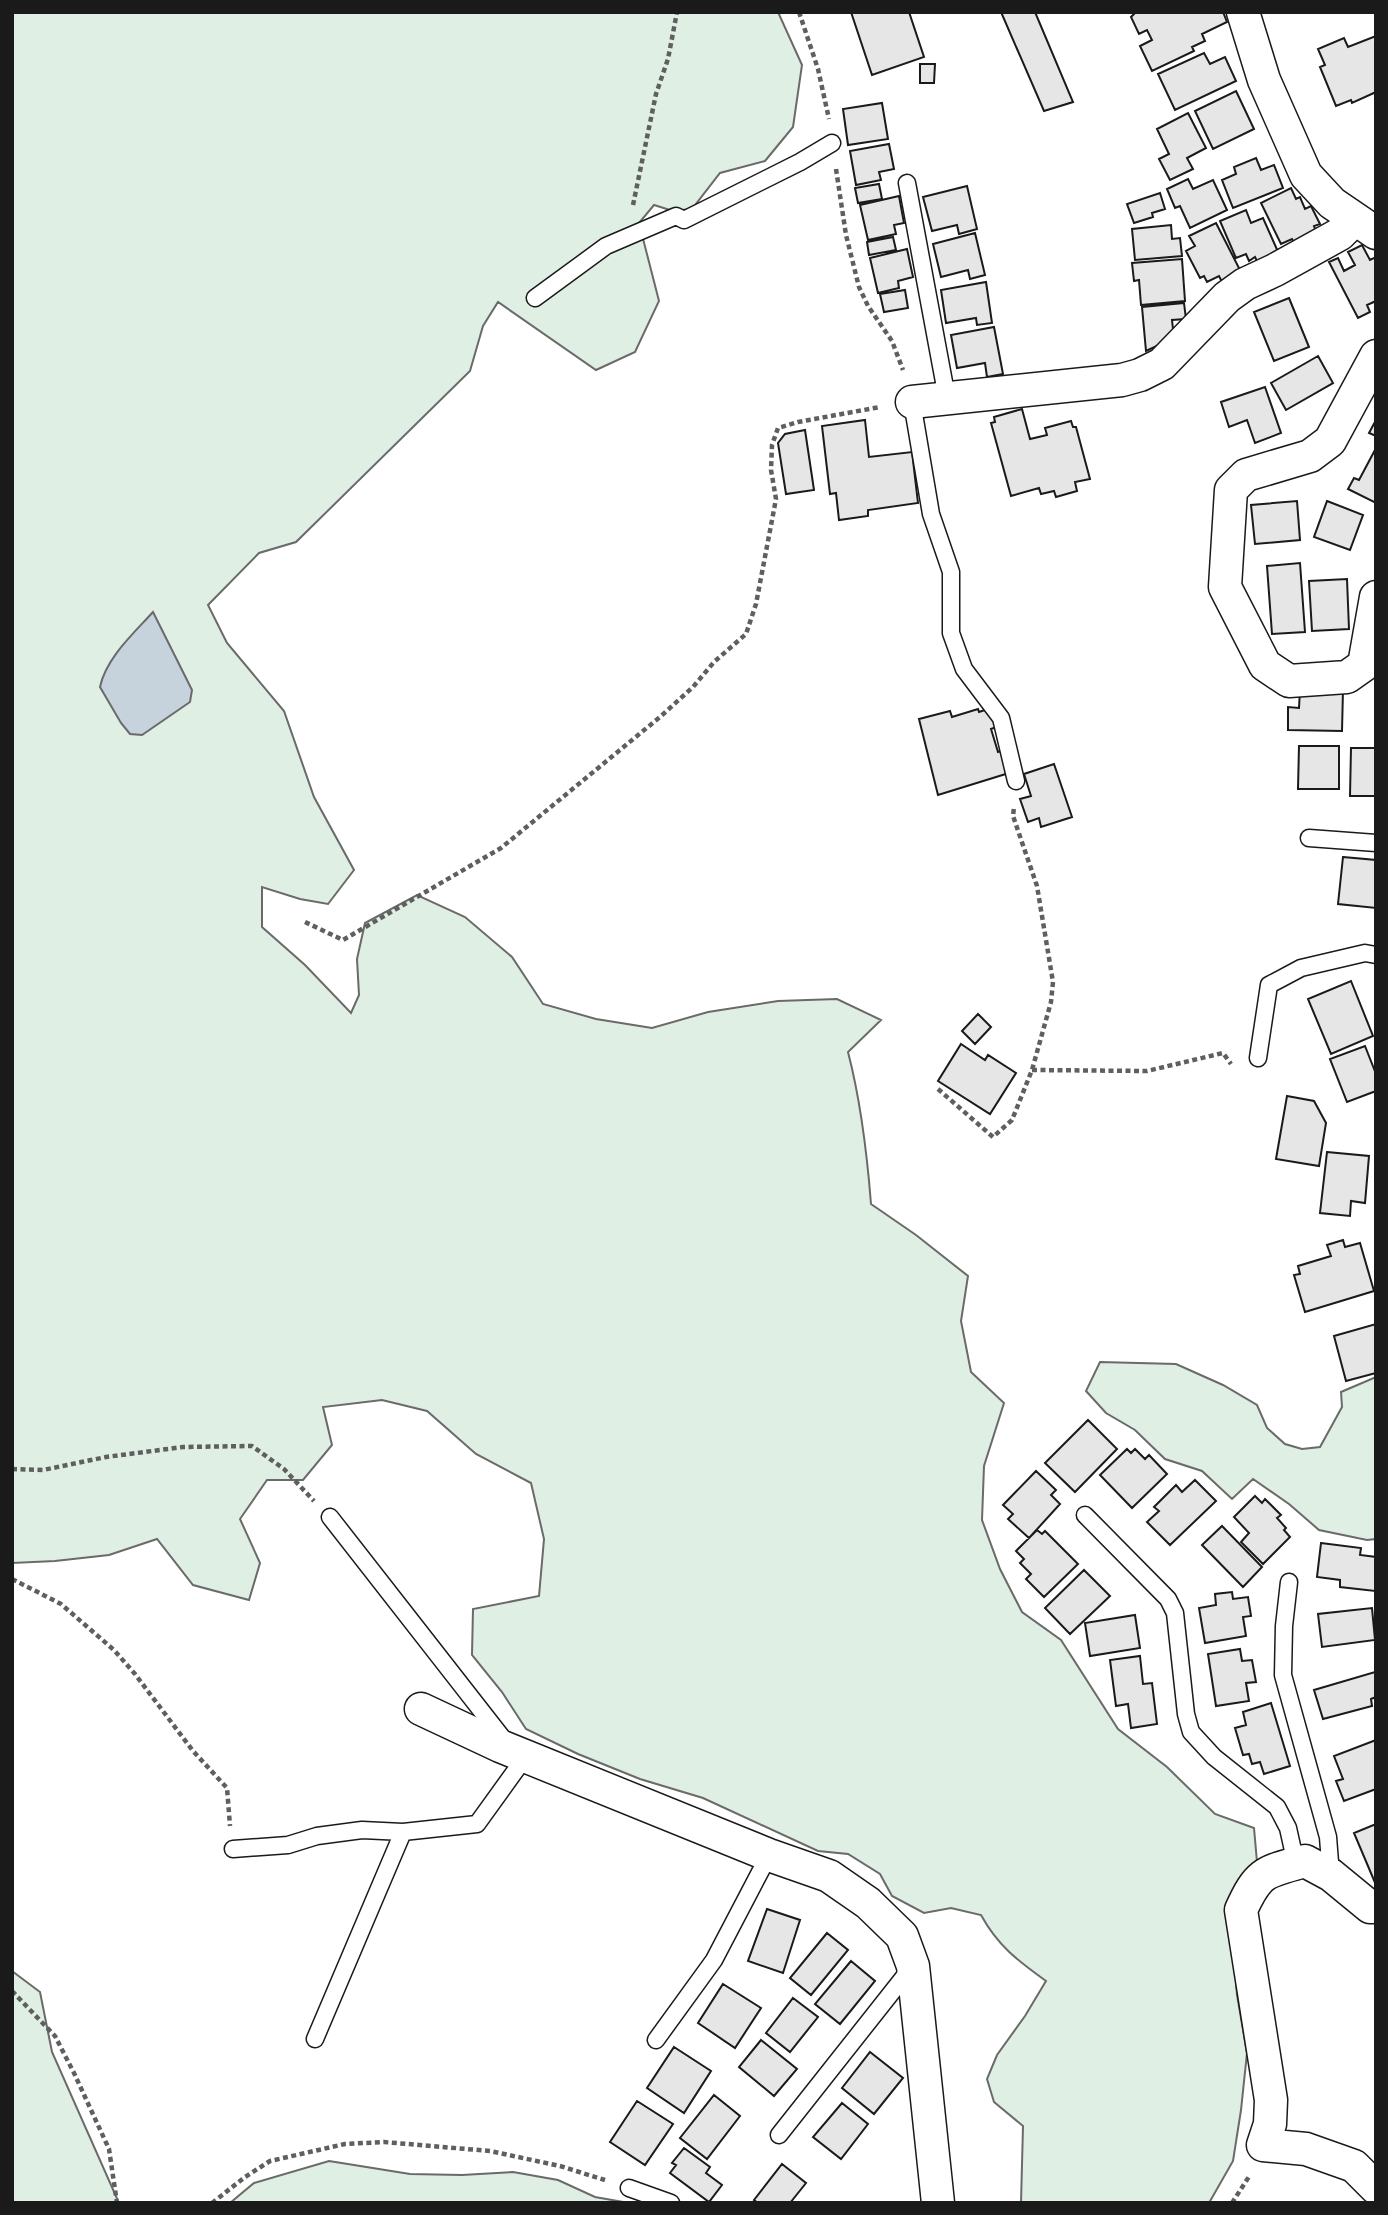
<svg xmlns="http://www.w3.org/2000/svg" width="1388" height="2215" font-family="'Work Sans',sans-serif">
<rect width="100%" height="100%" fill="#fff"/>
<!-- green -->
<path fill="#e0efe3" stroke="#6a6a6a" stroke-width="2" d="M12 12H778L802 65 793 127 765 161 720 173 692 209 673 211 654 205 639 223 659 301 635 352 596 370 498 302 483 326 470 371 296 542 259 553 208 605 227 643 284 711 314 797 354 870 328 904 300 899 262 887V927L305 965 351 1013 359 995 357 959 365 923 417 895 465 917 512 957 543 1004 596 1019 652 1028 708 1012 778 1001 837 999 881 1020 848 1052C861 1102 867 1153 871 1204L916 1235 968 1276 961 1321 971 1372 1004 1403 984 1466 982 1520 1000 1569 1022 1612 1061 1640 1118 1729 1167 1767 1215 1814 1254 1828 1257 1862 1231 1915 1237 1995 1247 2053 1241 2110 1233 2161 1209 2203H1021L1023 2126 994 2102 987 2079 997 2055 1025 2016 1046 1981C1017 1960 998 1946 981 1915L951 1908 924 1913 892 1896 880 1874 848 1854 818 1851 703 1798 640 1779 578 1754 526 1729 502 1692 472 1655 473 1609 539 1596 544 1539 531 1483 476 1454 427 1411 382 1400 323 1407 332 1445 303 1480H267L240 1519 260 1563 249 1600 193 1585 157 1539 109 1555 55 1561 12 1563Z
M1100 1362 1176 1364 1223 1385 1257 1405 1267 1428 1285 1444 1302 1449 1320 1447 1342 1407 1341 1392 1376 1377V1539L1367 1540 1319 1530 1289 1504 1253 1479 1232 1499 1202 1471 1165 1459 1135 1430 1106 1413 1086 1391Z
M12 1971 40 1992 52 2052 119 2203H12Z
M329 2161 410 2174 462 2175 513 2172 558 2180 595 2197 629 2203H230L254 2183Z"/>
<!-- water -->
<path fill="#c6d2dc" stroke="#6a6a6a" stroke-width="2" d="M153 612 192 690 190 702 142 735 130 734 121 723 100 687C106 658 134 633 153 612Z"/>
<!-- building -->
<path fill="#e6e6e6" stroke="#1a1a1a" stroke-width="2" d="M851 12H909L924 57 872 75Z
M1001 12H1035L1073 102 1044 111Z
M1136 12H1223L1227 22 1202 34 1205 41 1192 47 1194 51 1152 71 1140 46 1152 40 1147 30 1139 34 1131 17Z
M1376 36V92L1352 103 1351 100 1336 106 1320 67 1325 65 1318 49 1344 38 1348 47Z
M1204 53 1210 64 1225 57 1236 81 1175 110 1158 74Z
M920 64H935L934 83H920Z
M1236 91 1254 129 1213 149 1195 111Z
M882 103 888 139 848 145 843 109Z
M1188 113 1206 148 1187 158 1193 169 1170 180 1159 159 1169 154 1157 129Z
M889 144 894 169 879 172 881 180 856 185 850 151Z
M1256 158 1261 170 1274 165 1283 188 1233 208 1222 180 1236 174 1234 167Z
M1188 179 1193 189 1213 180 1227 210 1190 228 1180 206 1175 208 1167 189Z
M879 184 882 199 858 203 855 188Z
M967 186 977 229 959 234 957 225 932 231 923 197Z
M1291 188 1296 199 1300 197 1305 209 1311 206 1320 224 1314 226 1317 234 1295 244 1292 239 1281 244 1261 203Z
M1160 193 1165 209 1152 213 1153 217 1134 223 1127 204Z
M899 196 904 223 894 225 896 234 868 240 860 205Z
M1246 210 1251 223 1263 218 1279 254 1258 263 1255 257 1249 261 1246 254 1236 258 1220 221Z
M1216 223 1241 272 1222 282 1219 276 1207 282 1204 276 1200 278 1186 251 1195 246 1189 236Z
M1171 225 1172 239 1180 238 1182 256 1135 260 1132 229Z
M975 233 985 275 970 279 968 270 941 277 933 244Z
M893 237 896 250 869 255 867 242Z
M1362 245 1370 260 1376 257V301L1367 305 1370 312 1358 318 1329 262 1338 258 1344 271 1355 265 1348 252Z
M907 249 913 277 898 281 899 288 878 293 870 258Z
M1182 259 1185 301 1141 305 1139 280 1134 281 1132 263Z
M986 282 992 323 977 325 976 318 946 323 941 290Z
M905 290 908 308 884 312 880 294Z
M1289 298 1309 347 1274 361 1254 312Z
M1184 303 1186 319 1172 320 1174 338 1146 351 1142 307Z
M994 327 1003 374 987 377 985 363 957 368 951 335Z
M1318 356 1333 383 1286 410 1271 383Z
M1265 387 1281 433 1255 443 1247 420 1229 427 1221 402Z
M1022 409 1030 439 1047 435 1045 428 1071 421 1073 427H1076L1090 479 1075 482 1077 491 1056 497 1054 491 1041 494 1039 488 1011 496 991 423 995 422 994 417Z
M865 420 869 457 912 452 918 503 868 510V516L839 520 836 493 830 494 822 426Z
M1376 420V436L1369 433Z
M805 430 814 490 786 494 778 443 785 434Z
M1375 450 1376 451V503L1348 489 1354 478 1359 480Z
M1297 501 1300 540 1255 544 1251 505Z
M1327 501 1363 515 1350 550 1314 537Z
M1300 563 1305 632 1272 634 1267 566Z
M1347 579 1349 629 1312 631 1309 581Z
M1300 690H1343L1342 731 1288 730V707L1299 708Z
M978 709 979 712 988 709 997 727 991 729 998 752 1004 750 1009 773 938 795 919 719 950 711 952 717Z
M1299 746H1339V789H1298Z
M1351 748H1376V796H1350Z
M1054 764 1072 817 1041 827 1039 818 1028 822 1020 799 1031 796 1024 774Z
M1343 857 1376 860V908L1338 904Z
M1351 981 1373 1036 1331 1054 1308 999Z
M978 1014 991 1027 975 1044 962 1031Z
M961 1044 985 1060 988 1055 1016 1073 990 1114 938 1081Z
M1365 1046 1376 1074V1091L1347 1102 1330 1059Z
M1287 1096 1314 1101 1326 1123 1319 1166 1276 1159Z
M1327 1152 1369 1156 1365 1203 1351 1201 1350 1216 1320 1213Z
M1343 1240 1345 1247 1360 1243 1374 1291 1305 1312 1294 1275 1300 1274 1298 1266 1331 1256 1327 1245Z
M1376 1324V1373L1346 1381 1334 1336Z
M1088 1420 1117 1449 1075 1492 1045 1463Z
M1127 1449 1131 1453 1135 1449 1145 1459 1149 1455 1167 1474 1132 1508 1100 1475Z
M1036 1471 1056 1490 1051 1495 1060 1504 1029 1538 1008 1519 1013 1514 1003 1505Z
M1195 1480 1216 1501 1170 1545 1147 1522 1159 1511 1154 1507 1176 1485 1182 1492Z
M1255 1496 1262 1503 1265 1499 1281 1515 1277 1518 1286 1528 1284 1530 1290 1537 1263 1564 1241 1542 1249 1533 1234 1517Z
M1222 1526 1262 1567 1243 1587 1202 1545Z
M1037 1530 1042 1534 1045 1531 1078 1564 1044 1597 1026 1579 1031 1574 1020 1563 1024 1559 1016 1551Z
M1321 1543 1361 1548 1360 1555 1376 1557 1375 1591 1340 1587V1580L1317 1577Z
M1084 1570 1110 1596 1070 1634 1045 1608Z
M1232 1592 1233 1599 1248 1597 1251 1616 1243 1617 1246 1636 1205 1643 1199 1608 1216 1605 1215 1594Z
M1372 1608 1375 1640 1322 1647 1318 1614Z
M1135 1615 1140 1648 1090 1656 1085 1623Z
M1240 1649 1242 1661 1252 1660 1256 1682 1246 1683 1249 1701 1216 1706 1208 1654Z
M1140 1656 1143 1684 1152 1683 1157 1724 1131 1728 1128 1704 1116 1706 1110 1660Z
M1375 1672 1376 1697 1371 1699 1372 1706 1323 1719 1314 1690Z
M1271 1703 1290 1766 1264 1774 1260 1762 1252 1764 1249 1754 1243 1755 1235 1728 1246 1725 1243 1712Z
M1376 1740V1789L1344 1801 1336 1781 1343 1779 1334 1756Z
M1376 1824V1885L1354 1833Z
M767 1909 800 1920 783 1973 748 1961Z
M827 1933 848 1950 811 1995 790 1978Z
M851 1961 875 1981 840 2024 815 2004Z
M723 1984 761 2008 735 2048 698 2023Z
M793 1998 818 2017 790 2052 766 2033Z
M761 2040 797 2069 774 2096 739 2067Z
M674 2047 711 2071 684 2113 647 2088Z
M870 2052 903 2078 874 2114 842 2088Z
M714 2095 740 2116 707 2159 680 2138Z
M637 2101 673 2124 645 2165 610 2142Z
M842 2103 868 2124 841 2159 813 2137Z
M684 2148 710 2167 706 2173 722 2185 709 2202 670 2173 676 2165 672 2163Z
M782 2164 806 2183 790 2203H758L754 2200Z"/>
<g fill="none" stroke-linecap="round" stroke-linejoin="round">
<defs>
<path id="lane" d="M907 183 947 398
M535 298 606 246 676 216 684 220 800 162 832 143
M912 402 931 514 951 572V633L964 669 1001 718 1016 781
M1309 838 1376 843
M1258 1058 1269 985 1301 968 1365 953 1376 955
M1085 1515 1168 1599 1175 1613 1186 1714 1191 1732 1214 1757 1277 1807 1288 1828 1296 1864
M330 1517 505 1741
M1289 1582 1284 1626 1283 1675 1328 1837 1331 1875
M233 1849 288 1845 317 1836 362 1830 403 1832 477 1824 526 1756
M315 2039 403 1832
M656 2040 714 1960 769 1855
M779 2135 911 1968
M629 2188 671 2203"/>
<path id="street" d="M1243 12 1264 80 1306 175 1332 203 1376 233
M1376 356 1330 441 1310 456 1246 475 1231 490 1225 587 1265 665 1289 681 1347 677 1364 665 1376 597
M912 402 1122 380 1140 375 1162 364 1227 297 1245 284 1275 270 1340 234 1355 219
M421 1709 500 1746 769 1855 829 1876 868 1903 902 1936 913 1966 938 2203
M1376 1907H1370L1331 1875 1305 1861C1266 1872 1259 1870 1241 1910L1271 2100 1270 2124 1263 2145 1306 2149 1354 2166 1376 2188"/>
</defs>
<!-- lane casing -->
<use href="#lane" stroke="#1a1a1a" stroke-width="19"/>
<!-- street casing -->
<use href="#street" stroke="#1a1a1a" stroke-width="35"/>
<!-- path -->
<path stroke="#5f5f5f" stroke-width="4.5" stroke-dasharray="5 3.5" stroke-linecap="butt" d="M799 12 818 69 829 119
M836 169 846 235 859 287 868 306 892 341 903 370
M633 205 656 94 668 59 677 12
M305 922 343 940 501 848 660 717 693 687 714 662 746 634 756 604 776 499 771 470 772 445 778 428 798 422 880 407
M1032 1070 1147 1071 1223 1053 1231 1064
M938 1089 993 1137 1012 1120 1032 1070 1051 1002 1053 982 1037 886 1013 816 1014 807
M12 1469 43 1470 106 1457 183 1447 252 1446 284 1469 314 1501
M12 1579 61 1604 114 1650 135 1674 193 1751 227 1788 230 1826
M12 1991 55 2036 74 2073 109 2149 117 2203
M212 2203 245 2177 270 2161 345 2144 384 2142 490 2151 560 2166 605 2180
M1232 2203 1250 2175"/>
<!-- lane -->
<use href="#lane" stroke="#fff" stroke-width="16"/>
<!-- street -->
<use href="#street" stroke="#fff" stroke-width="32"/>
</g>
<!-- border -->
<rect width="1388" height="2215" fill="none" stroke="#1a1a1a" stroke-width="28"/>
</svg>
